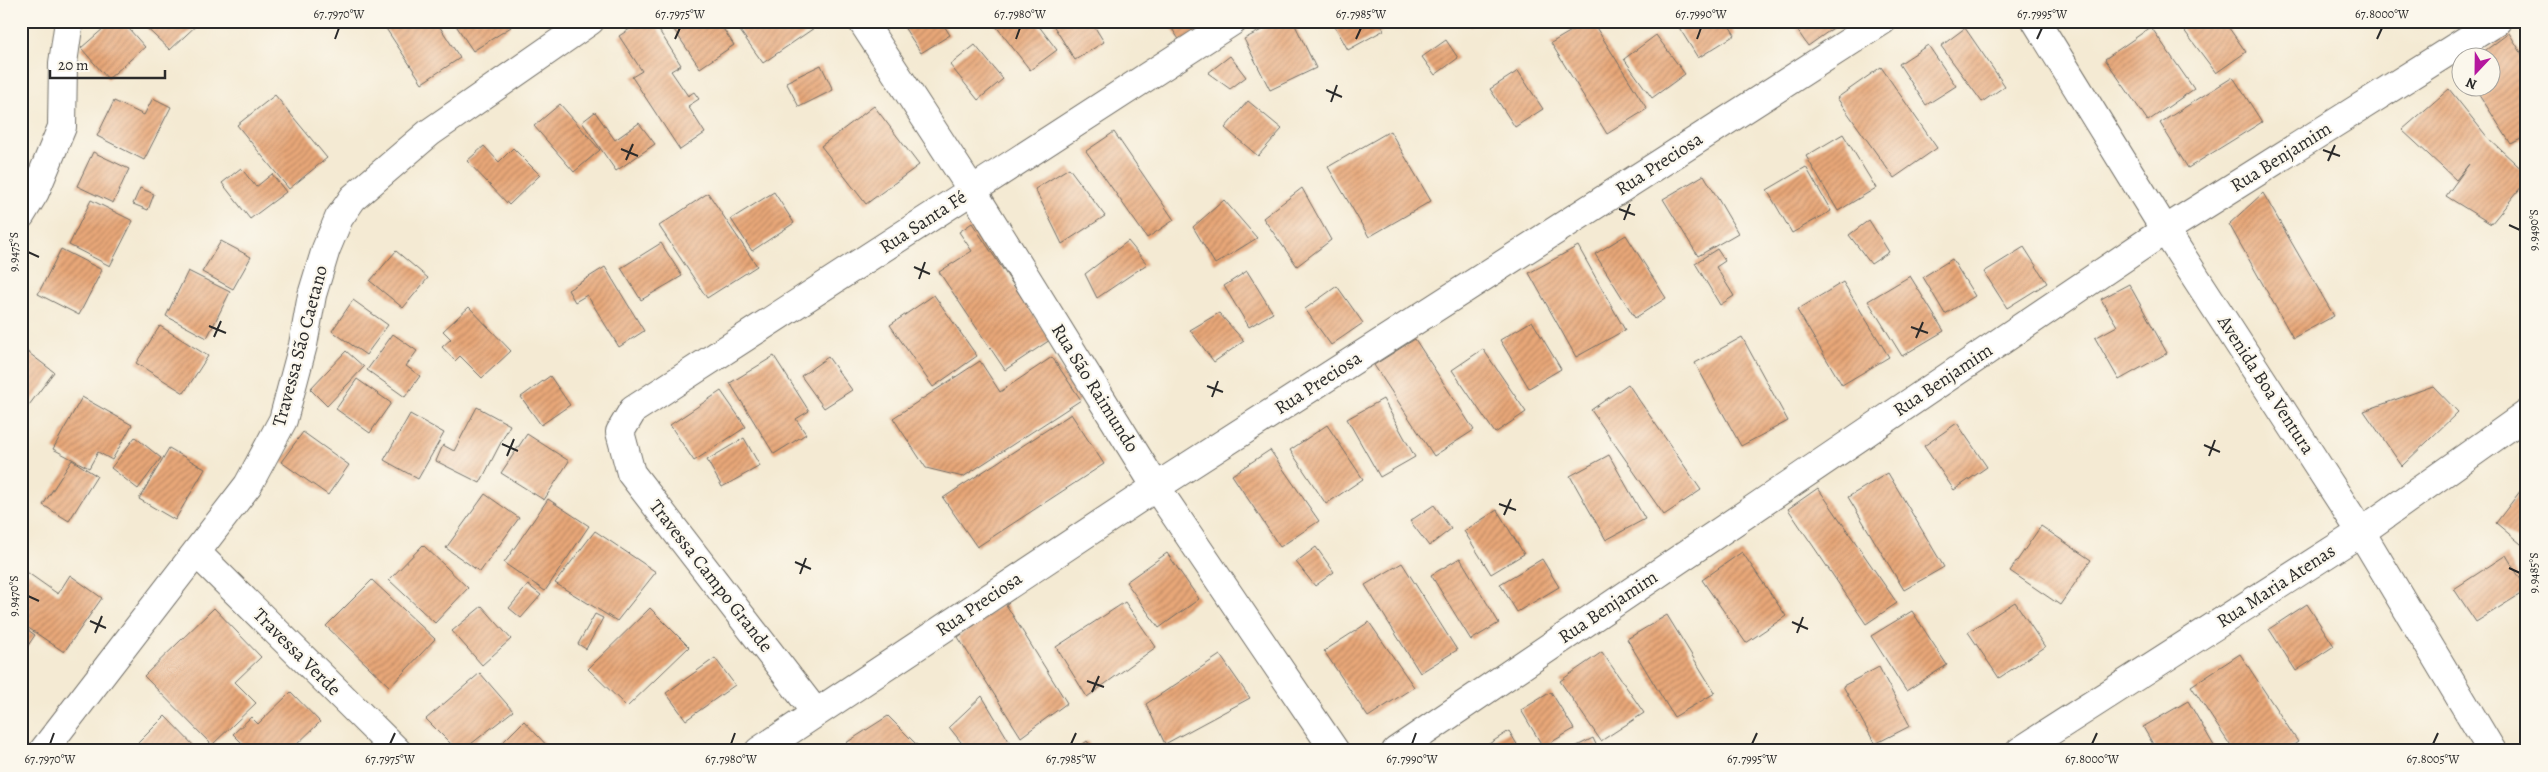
<svg xmlns="http://www.w3.org/2000/svg" width="2548" height="772" font-family="Alegreya,serif">
<defs>
<pattern id="building-hatch" width="6" height="6" patternUnits="userSpaceOnUse" patternTransform="scale(1.25)"><rect width="6" height="6" fill="#e8a778"/><path d="M-1 1l2-2M0 6l6-6M5 7l2-2" fill="none" stroke="#bc8863"/></pattern>
</defs>
<rect width="100%" height="100%" fill="#fbf7ec"/>
<filter id="ink" filterUnits="userSpaceOnUse"><feTurbulence type="fractalNoise" baseFrequency=".02" numOctaves="2"/><feDisplacementMap in="SourceGraphic" scale="10" xChannelSelector="R" yChannelSelector="G"/><feConvolveMatrix kernelMatrix="1 2 1 2 8 2 1 2 1" color-interpolation-filters="sRGB"/></filter>
<filter id="wash" filterUnits="userSpaceOnUse"><feTurbulence type="fractalNoise" baseFrequency=".0096" numOctaves="4" result="noise"/><feDisplacementMap in="SourceGraphic" scale="20" xChannelSelector="R" yChannelSelector="G"/><feGaussianBlur stdDeviation="1.12" result="paint"/><feColorMatrix in="noise" values="0 0 0 0 0 0 0 0 0 0 0 0 0 0 0 0 0 1.4 0 .05"/><feComposite in="paint" operator="in"/></filter>
<g filter="url(#wash)">
<rect width="100%" height="100%" fill="#f4ead3"/>
<g id="blocks">
<!-- building -->
<path fill="url(#building-hatch)" d="M112 21H122L145 47 108 79 81 48Z
M139 21H201L170 50Z
M381 21H436L460 58 422 83Z
M453 21H507L511 27 473 51Z
M642 21H653L681 65 671 71 688 96 694 92 699 99 688 106 705 133 680 150 632 77 642 71 619 36Z
M658 21H718L734 45 700 68 670 24 663 29Z
M733 21H813L817 26 763 63Z
M900 21H941L950 35 921 53Z
M992 21H1035L1057 50 1030 70Z
M1059 21H1091L1104 42 1075 60 1053 25Z
M1167 21H1211L1182 44Z
M1279 21H1293L1316 68 1270 90 1244 39Z
M1332 21H1379L1384 30 1348 50Z
M1468 21H1480L1471 27Z
M1588 21H1592L1647 109 1607 134 1551 43Z
M1675 21H1726L1735 35 1698 58Z
M1791 21H1843L1808 46Z
M2177 21H2224L2246 52 2216 73Z
M2151 27 2194 89 2148 121 2105 59Z
M1965 28 2005 86 1982 102 1941 46Z
M2509 33 2527 62V136L2511 144 2475 88H2490V58H2475Z
M1656 35 1685 74 1652 98 1624 59Z
M1446 40 1458 58 1435 75 1422 57Z
M975 45 1003 79 978 100 950 65Z
M1928 45 1956 86 1926 105 1899 64Z
M1230 56 1246 77 1230 89 1208 73Z
M821 65 833 90 799 107 786 82Z
M1881 67 1937 148 1894 178 1837 98Z
M1518 71 1543 109 1515 127 1490 89Z
M2233 77 2262 122 2188 168 2160 123Z
M2449 89 2488 138 2527 174V180L2491 224 2446 196 2469 164 2456 180 2402 130Z
M275 95 327 158 289 189 237 125Z
M153 98 171 107 144 160 97 136 114 101 144 115Z
M1248 101 1282 129 1258 156 1225 128Z
M560 104 600 150 574 172 534 126Z
M874 106 919 165 866 204 821 146Z
M595 112 615 140 639 123 655 144 616 171 582 122Z
M1390 131 1431 201 1369 237 1328 167Z
M1114 132 1174 220 1147 238 1086 151Z
M1843 134 1876 188 1838 211 1806 156Z
M484 146 499 162 513 148 540 175 509 205 467 161Z
M93 152 129 169 113 203 77 186Z
M1806 167 1831 211 1792 233 1767 190Z
M241 168 256 187 272 174 286 192 250 219 222 183Z
M1069 168 1105 216 1062 244 1035 189Z
M1704 175 1738 233 1698 256 1663 199Z
M140 188 154 194 148 210 133 204Z
M1302 188 1331 240 1297 266 1263 218Z
M774 192 794 223 752 251 731 219Z
M708 193 757 266 707 298 659 226Z
M2263 193 2334 316 2293 338 2229 224Z
M91 200 133 221 110 266 69 245Z
M1224 200 1257 238 1215 264 1193 227Z
M1869 220 1889 252 1871 264 1849 235Z
M972 223 1050 340 1005 370 939 272 972 251 959 232Z
M1626 235 1666 298 1635 318 1595 254Z
M221 241 251 257 233 289 202 272Z
M1128 241 1147 264 1097 298 1085 274Z
M661 243 682 276 641 300 621 268Z
M1578 246 1625 330 1576 357 1529 273Z
M2024 247 2047 283 2007 308 1984 272Z
M61 249 102 270 79 315 38 294Z
M1717 249 1725 261 1716 267 1734 296 1720 305 1695 263Z
M396 251 428 278 403 308 370 281Z
M1952 259 1975 296 1945 314 1923 277Z
M605 267 644 331 619 347 587 295 575 302 568 290Z
M188 271 230 292 207 338 166 316Z
M1247 271 1273 313 1249 327 1224 286Z
M1910 276 1944 331 1902 356 1868 301Z
M1843 282 1889 357 1842 385 1797 310Z
M2129 284 2167 353 2119 380 2095 338 2117 326 2101 299Z
M1337 286 1363 323 1331 345 1305 309Z
M934 295 977 356 933 387 890 325Z
M353 300 388 325 366 355 332 331Z
M469 307 511 351 482 378 460 356 455 361 442 347 451 339 443 331Z
M1219 313 1244 341 1214 362 1190 330Z
M1532 321 1561 369 1529 388 1500 340Z
M160 326 208 356 184 393 136 363Z
M393 334 417 351 406 366 420 376 405 397 367 370Z
M1742 337 1788 421 1741 446 1695 363Z
M1415 339 1474 430 1434 456 1374 365Z
M21 347 54 372 23 413 21 412Z
M1483 349 1526 412 1495 433 1452 370Z
M346 351 364 367 327 406 310 389Z
M774 356 809 411 796 419 806 434 774 454 730 383Z
M828 357 852 390 824 408 801 376Z
M1052 357 1081 400 963 477 926 468 893 418 980 361 1000 392Z
M550 376 570 405 541 425 521 397Z
M357 379 391 403 370 433 336 409Z
M1628 384 1701 490 1664 515 1591 410Z
M2433 386 2458 412 2402 466 2364 411Z
M721 391 746 427 694 461 670 425Z
M82 397 132 425 112 460 98 452 89 468 53 449Z
M1383 399 1415 457 1380 477 1347 419Z
M477 407 510 425 480 483 436 461 443 445 454 451Z
M410 414 444 433 418 479 384 460Z
M1071 414 1104 464 977 547 943 498Z
M1957 423 1987 467 1954 490 1924 446Z
M1327 425 1363 479 1326 504 1290 450Z
M303 432 349 465 328 495 281 462Z
M527 434 569 461 544 500 501 473Z
M135 437 161 458 138 489 111 468Z
M744 438 760 466 722 487 707 460Z
M169 448 205 469 175 520 139 499Z
M1270 450 1319 521 1280 547 1232 475Z
M1609 455 1645 519 1606 540 1570 476Z
M72 460 97 476 69 521 43 505Z
M1888 473 1944 567 1904 590 1848 497Z
M2524 486 2527 488V549L2496 523Z
M1818 488 1897 603 1866 624 1788 509Z
M485 494 519 518 480 572 446 548Z
M548 499 589 526 545 591 504 563Z
M1434 505 1451 529 1429 546 1410 521Z
M1497 510 1524 554 1491 574 1464 531Z
M2041 526 2091 560 2060 605 2010 571Z
M595 531 656 572 617 621 555 583Z
M423 545 468 588 435 623 389 580Z
M1316 547 1334 572 1315 586 1296 562Z
M1742 552 1786 616 1746 643 1702 580Z
M1167 553 1199 599 1159 628 1126 582Z
M2506 555 2527 590 2476 622 2454 589Z
M1460 558 1499 623 1471 640 1431 575Z
M1542 559 1559 587 1517 612 1500 584Z
M1402 563 1457 650 1420 673 1365 585Z
M21 568 58 594 70 575 102 598 64 652 21 623Z
M372 580 435 639 390 687 326 626Z
M528 585 541 595 521 618 509 608Z
M1125 602 1156 647 1087 697 1056 647Z
M2015 602 2045 647 1999 678 1968 632Z
M1005 603 1067 703 1021 737 958 637Z
M2307 604 2334 646 2296 671 2269 629Z
M482 606 511 639 482 665 452 631Z
M214 608 261 657 235 682 256 703 212 745 144 676Z
M650 608 689 647 627 707 588 669Z
M1912 611 1947 665 1906 691 1871 636Z
M595 614 603 618 586 649 578 644Z
M1667 615 1715 693 1674 717 1627 639Z
M1369 622 1414 687 1368 717 1324 651Z
M21 625 35 635 21 656Z
M1602 652 1644 713 1601 741 1560 681Z
M2240 654 2298 742 2285 751H2234L2191 686Z
M1220 655 1250 698 1165 744 1146 704Z
M715 658 735 685 686 720 666 693Z
M1879 667 1910 726 1875 744 1843 686Z
M480 673 513 711 462 751H458L426 719Z
M291 692 320 722 290 751H234L242 743 233 734 251 717 258 724Z
M1551 692 1574 729 1543 747 1521 710Z
M982 696 1012 746 1006 751H968L949 727Z
M2188 701 2217 751H2157L2143 727Z
M165 716 199 751H130Z
M888 716 923 751H855L846 743Z
M524 721 551 750 494 751Z
M1509 731 1521 751H1478Z
M1593 738 1599 751H1567Z
M1087 741 1094 751H1074Z"/>
</g>
</g>
<g filter="url(#ink)">
<use href="#blocks" fill-opacity="0" stroke="#716e66" stroke-width="1"/>
<g fill="none" stroke-linecap="round" stroke-linejoin="round">
<defs>
<path id="street" d="M862 21 972 190 1156 487 1335 751
M2036 21 2165 230 2361 532 2492 751
M21 215 35 192 62 127 63 63 69 21
M197 553 397 751
M816 713 631 473 620 432 633 410 1233 21
M43 751 248 485 283 420 303 345 312 295 326 249 339 218 353 198 429 133 590 21
M759 751 1156 487 1882 21
M1396 751 2165 230 2497 21
M2020 751 2361 532 2527 414"/>
</defs>
<!-- street casing -->
<use href="#street" stroke="#716e66" stroke-width="30"/>
<!-- street -->
<use href="#street" stroke="#fff" stroke-width="28"/>
</g>
</g>
<!-- ticks -->
<path fill="none" stroke="#2b2b2b" stroke-width="2" d="M335 39 339 28M675 39 680 28M1016 39 1020 28M1356 39 1361 28M1697 39 1701 28M2037 39 2042 28M2377 39 2382 28M1326 90 1342 97M1331 102 1337 85M621 149 638 156M2323 150 2340 156M626 160 633 144M2328 161 2335 145M1619 209 1635 215M1624 220 1630 204M2509 225 2520 230M28 252 39 257M914 267 930 274M919 279 925 262M209 326 226 333M1911 327 1928 333M214 337 221 321M1916 338 1923 322M1207 386 1223 392M1212 397 1218 381M502 444 518 451M2204 445 2220 452M507 456 514 439M2209 456 2215 440M1499 504 1516 510M1504 515 1511 499M795 562 811 569M2509 568 2520 573M800 574 806 558M28 596 39 601M90 621 106 628M1792 622 1808 629M95 633 102 616M1797 633 1803 617M1087 681 1104 687M1092 692 1099 676M50 744 54 733M390 744 395 733M731 744 735 733M1071 744 1076 733M1412 744 1416 733M1752 744 1757 733M2092 744 2097 733M2433 744 2438 733"/>
<g text-anchor="middle" dominant-baseline="central" stroke-width="4.5" stroke-linejoin="round" paint-order="stroke">
<!-- street labels -->
<g font-size="19" fill="#2b2b2b" stroke="#fbf7ec">
<text transform="translate(2281 157) rotate(-32)">Rua Benjamim</text>
<text transform="translate(1659 164) rotate(-33)">Rua Preciosa</text>
<text transform="translate(923 222) rotate(-33)">Rua Santa Fé</text>
<text transform="translate(300 346) rotate(-75)">Travessa São Caetano</text>
<text transform="translate(1943 380) rotate(-34)">Rua Benjamim</text>
<text transform="translate(1318 383) rotate(-33)">Rua Preciosa</text>
<text transform="translate(2266 385) rotate(57)">Avenida Boa Ventura</text>
<text transform="translate(1095 388) rotate(58)">Rua São Raimundo</text>
<text transform="translate(711 576) rotate(52)">Travessa Campo Grande</text>
<text transform="translate(2276 586) rotate(-33)">Rua Maria Atenas</text>
<text transform="translate(979 604) rotate(-34)">Rua Preciosa</text>
<text transform="translate(1608 607) rotate(-34)">Rua Benjamim</text>
<text transform="translate(297 652) rotate(45)">Travessa Verde</text>
</g>
</g>
<!-- margin -->
<rect width="2548" height="772" fill="none" stroke="#fbf7ec" stroke-width="55"/>
<!-- north arrow -->
<g transform="translate(2476 72) rotate(202)"><circle r="24" fill="#fbf7ec" stroke="#a8a59f"/>
<path d="M0-4L9 19L0 12L-9 19Z" fill="#b5179e"/>
<text y="-8" font-size="14" font-weight="bold" text-anchor="middle" fill="#2b2b2b">N</text>
</g>
<!-- scale -->
<path d="M50 70v8h115v-8" fill="none" stroke="#2b2b2b" stroke-width="2.5"/>
<text x="58" y="70" font-size="15" fill="#2b2b2b" stroke="#fbf7ec" stroke-width="4" paint-order="stroke">20 m</text>
<rect x="28" y="28" width="2492" height="716" fill="none" stroke="#2b2b2b" stroke-width="2"/>
<g font-size="12" text-anchor="middle" fill="#2b2b2b">
<text x="339" y="18">67.7970°W</text>
<text x="680" y="18">67.7975°W</text>
<text x="1020" y="18">67.7980°W</text>
<text x="1361" y="18">67.7985°W</text>
<text x="1701" y="18">67.7990°W</text>
<text x="2042" y="18">67.7995°W</text>
<text x="2382" y="18">67.8000°W</text>
<text transform="translate(2534 230) rotate(-90)" y="4">9.9490°S</text>
<text transform="translate(14 252) rotate(-90)" y="4">9.9475°S</text>
<text transform="translate(2534 573) rotate(-90)" y="4">9.9485°S</text>
<text transform="translate(14 596) rotate(-90)" y="4">9.9470°S</text>
<text x="50" y="763">67.7970°W</text>
<text x="390" y="763">67.7975°W</text>
<text x="731" y="763">67.7980°W</text>
<text x="1071" y="763">67.7985°W</text>
<text x="1412" y="763">67.7990°W</text>
<text x="1752" y="763">67.7995°W</text>
<text x="2092" y="763">67.8000°W</text>
<text x="2433" y="763">67.8005°W</text>
</g>
</svg>
